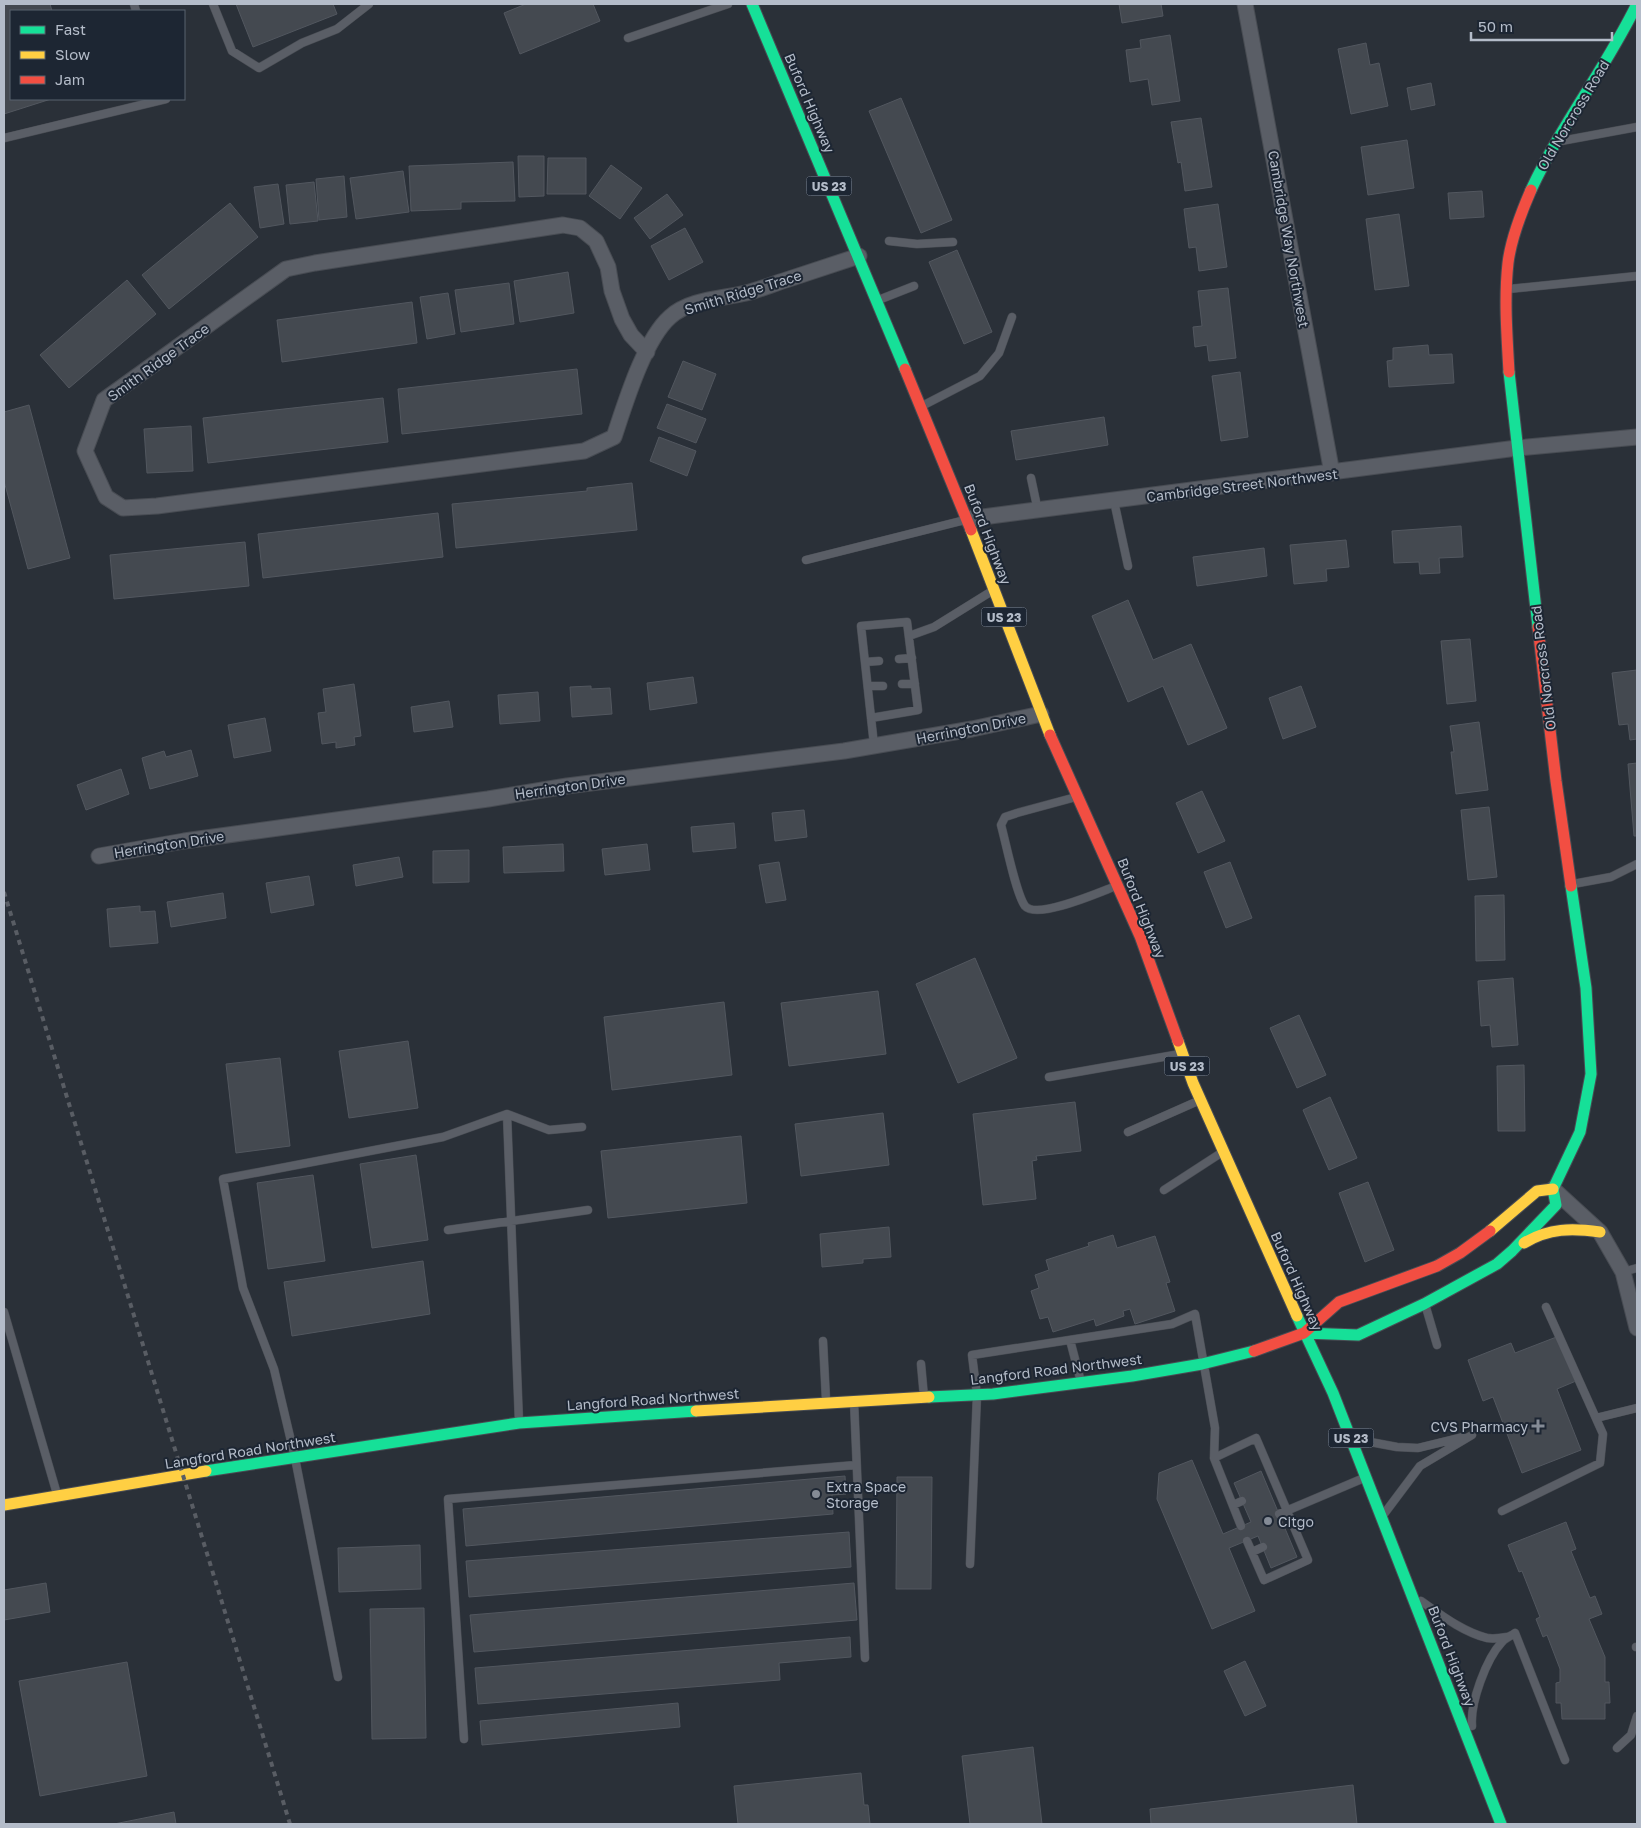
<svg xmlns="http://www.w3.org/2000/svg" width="1641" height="1828" font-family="'Golos Text',sans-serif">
<rect width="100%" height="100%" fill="#2a3038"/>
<!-- building -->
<path fill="#444950" stroke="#52575f" d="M4 4H50L52 11H11V99H51L4 114Z
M236 4H333L337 14 253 47Z
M526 4H593L600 21 520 54 504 13Z
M1119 4H1161L1163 16 1122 23Z
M1170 35 1180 101 1152 105 1148 79 1130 82 1126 50 1141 48 1140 40Z
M1366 43 1370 65 1379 63 1388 106 1351 114 1338 49Z
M1431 83 1435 105 1411 110 1407 88Z
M901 98 952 220 921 233 869 111Z
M1201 118 1212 187 1185 191 1181 162 1178 163 1171 122Z
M1407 140 1414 188 1368 195 1361 147Z
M518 156H544V196L519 197Z
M548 158H586V194H547Z
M513 162 515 201 461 202V209L411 211 409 166Z
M611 165 642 188 620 219 589 196Z
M403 171 409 212 356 219 350 178Z
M344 176 347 217 319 220 316 179Z
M314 182 318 221 290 224 286 185Z
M278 184 284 224 260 228 254 187Z
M1482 191 1484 217 1450 219 1448 193Z
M667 194 683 215 650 239 634 218Z
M230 203 258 237 169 309 142 275Z
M1218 204 1227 267 1199 271 1196 247 1189 248 1184 209Z
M1399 214 1409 286 1375 290 1366 219Z
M685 228 703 262 669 280 651 246Z
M957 250 992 332 964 344 929 262Z
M568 272 574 313 520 322 514 281Z
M127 280 156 314 69 388 40 355Z
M509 283 514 324 461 332 455 290Z
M1228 288 1236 358 1209 361 1207 345 1195 347 1193 327 1202 326 1198 291Z
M448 293 455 334 427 339 420 297Z
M412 302 417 343 282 362 277 320Z
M1428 345 1429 355 1452 354 1454 383 1389 387 1387 361 1393 360V348Z
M683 361 716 374 702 410 668 397Z
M577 369 582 414 402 434 398 389Z
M1240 372 1248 437 1221 441 1212 376Z
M383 398 388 442 208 463 203 418Z
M667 404 706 419 696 443 657 428Z
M29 405 70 558 28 569 4 481V412Z
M1104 417 1108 445 1016 460 1011 431Z
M191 426 193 471 147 473 144 429Z
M659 437 696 451 687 476 650 461Z
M632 483 637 530 456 548 452 504 587 491V488Z
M438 513 443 557 263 578 258 534Z
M1461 526 1463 557 1439 558 1440 573 1420 574 1419 562 1394 563 1392 531Z
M1346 540 1349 567 1326 569 1327 581 1294 584 1290 545Z
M245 542 249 586 114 599 110 555Z
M1264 548 1267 576 1197 586 1193 557Z
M1128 600 1153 660 1191 644 1227 728 1188 745 1163 686 1128 702 1092 616Z
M1470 639 1476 701 1447 704 1441 641Z
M1637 670V739L1630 740 1628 724 1619 725 1612 673Z
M693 677 697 703 650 710 647 683Z
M354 684 361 736 354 737 355 745 336 748V742L322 744 318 713 326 712 323 689Z
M591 686V689L610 688 612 714 572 717 570 687Z
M1301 686 1316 727 1283 739 1269 698Z
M538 692 540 721 500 724 498 695Z
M449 701 453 727 414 732 411 707Z
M265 718 271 751 234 758 228 725Z
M1479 722 1488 790 1456 794 1451 752H1454L1450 726Z
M191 750 198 776 150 789 142 758 164 751 166 757Z
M1637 763V836H1634L1628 764Z
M121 769 129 794 86 810 77 785Z
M1202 791 1225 841 1198 853 1176 803Z
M1489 807 1497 877 1468 880 1461 810Z
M804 810 807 837 775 841 772 813Z
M734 823 736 848 693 852 691 827Z
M563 844 564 871 504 873 503 847Z
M647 844 650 870 605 875 602 849Z
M469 850V882L433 883V851Z
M399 857 403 877 356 886 353 865Z
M779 862 786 900 766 903 759 865Z
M1230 862 1252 918 1226 928 1204 872Z
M309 876 314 905 271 913 266 883Z
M223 893 226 918 171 927 167 902Z
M1504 895 1505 960 1476 961 1475 896Z
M140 906V912L155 911 158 943 110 947 107 909Z
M975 958 1017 1058 958 1083 916 984Z
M1513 978 1518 1045 1492 1047 1490 1025 1481 1026 1478 981Z
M878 991 886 1054 789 1066 781 1003Z
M724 1002 732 1075 612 1090 604 1017Z
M1299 1015 1326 1075 1297 1088 1270 1028Z
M408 1041 418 1108 349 1118 339 1051Z
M280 1058 290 1146 236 1153 226 1064Z
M1524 1065 1525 1131H1498L1497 1066Z
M1330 1097 1357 1158 1329 1170 1303 1110Z
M1075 1102 1081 1151 1036 1156 1037 1160 1032 1161 1036 1199 983 1205 973 1114Z
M883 1113 889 1165 801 1176 795 1124Z
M741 1136 747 1203 608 1218 601 1151Z
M416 1155 428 1240 372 1248 360 1164Z
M313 1175 325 1261 268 1269 257 1183Z
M1368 1182 1394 1250 1365 1262 1339 1193Z
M889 1227 891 1257 863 1259V1263L822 1267 820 1234Z
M1113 1235 1117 1248 1155 1236 1170 1282 1166 1283 1175 1311 1135 1324 1130 1309 1123 1311 1124 1316 1096 1326 1094 1319 1053 1332 1048 1317 1040 1319 1031 1291 1039 1288 1035 1275 1049 1270 1046 1260 1089 1246 1088 1243Z
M423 1261 430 1314 292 1336 284 1282Z
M1559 1336 1576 1381 1557 1389 1581 1450 1522 1473 1493 1397 1483 1401 1468 1360 1511 1343 1515 1353Z
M1192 1460 1223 1534 1251 1522 1234 1483 1261 1471 1297 1557 1271 1568 1258 1536 1229 1548 1255 1611 1212 1629 1157 1499 1159 1473Z
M845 1476 846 1494 832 1495 833 1514 466 1546 463 1509Z
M897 1477H932L931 1589H896Z
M1566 1522 1576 1549 1571 1551 1590 1598 1595 1596 1602 1614 1589 1619 1605 1657V1682H1609L1610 1703H1605V1719H1562L1561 1703H1556V1683L1560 1682V1669L1547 1635 1543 1637 1536 1619 1540 1617 1522 1571 1519 1572 1508 1545Z
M849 1532 851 1567 469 1597 466 1561Z
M420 1545 421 1589 339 1592 338 1548Z
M46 1583 50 1612 4 1620V1590Z
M854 1583 857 1620 474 1652 470 1615Z
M424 1608 426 1738 372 1739 370 1609Z
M850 1637 851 1657 779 1663 780 1680 478 1704 475 1668Z
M1245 1661 1266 1706 1245 1716 1224 1671Z
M127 1662 147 1776 40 1796 19 1681Z
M678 1703 680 1727 482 1745 480 1721Z
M1033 1747 1042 1824H970L962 1756Z
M861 1773 864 1805H868L870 1824H738L734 1786Z
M1353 1785 1357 1824H1151L1150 1809Z
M174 1812 176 1824H114Z"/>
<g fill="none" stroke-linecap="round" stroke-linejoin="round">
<defs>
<path id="lane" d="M134 4 136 11
M213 4 232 51 259 68 302 43 337 29 369 4
M628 38 728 4
M4 138 166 99
M1561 141 1637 127
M889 241 917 244 953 242
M1509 289 1637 276
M881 299 914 286
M922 406 980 376 999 353 1012 317
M1031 478 1038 511
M1114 501 1128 566
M806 560 965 520
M909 636 934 627 992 591
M899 659 912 658
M865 662 879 661
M902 684H915
M868 686H883
M871 718 918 710 907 622 861 626 874 745
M1076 797 1017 813 1005 817 1001 825C1006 843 1016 894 1025 906 1037 920 1100 892 1116 886
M1573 884 1611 877 1637 864
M1049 1077 1180 1054
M507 1114 519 1422
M1128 1132 1198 1101
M1164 1190 1221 1153
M448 1230 588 1210
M1623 1272 1637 1268
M1425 1304 1437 1345
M4 1312 57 1494
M1070 1340 1081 1382
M823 1341 826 1400
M921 1364 924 1397
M854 1401 865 1658
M1596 1418 1637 1408
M1354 1439 1397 1447 1418 1448 1463 1437
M1214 1458 1256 1438 1308 1560 1264 1580 1247 1541
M1233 1505 1242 1501
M1502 1511 1600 1463 1603 1434 1546 1307
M1279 1514 1364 1478
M1384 1514 1420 1466 1472 1435
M1252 1552 1263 1547
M970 1564 977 1395 972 1355 1172 1324 1195 1314 1215 1428 1214 1458 1241 1526
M1421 1601C1441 1615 1463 1632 1487 1638 1493 1639 1501 1638 1507 1637
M1636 1647H1637
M338 1677 295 1458 274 1369 243 1288 223 1179 443 1137 507 1114 549 1130 582 1127
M1472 1726C1470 1703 1486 1659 1502 1642 1505 1638 1511 1636 1515 1633L1565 1760
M464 1739 448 1499 856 1465
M1617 1748 1631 1735 1637 1716"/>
<path id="street" d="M1245 4 1332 473
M647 352 631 335 622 319 612 291 608 267 596 241 580 228 563 225 315 263 286 269 104 400 85 451 106 497 123 508 157 506 584 451 614 437C625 404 644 340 670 317 690 299 721 299 746 293 759 290 773 284 786 280 810 272 834 264 859 256
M967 519 1517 448 1637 437
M99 856 184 841 488 799 567 786 844 751 972 729 1041 714
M1553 1189 1600 1232 1623 1272 1637 1328"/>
<path id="fast" d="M752 4 905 369
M1531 190C1561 125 1606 68 1637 4
M1509 372 1538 627
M1553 1189 1580 1132 1591 1074 1586 988 1571 886
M1297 1316 1333 1393 1501 1824
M1304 1333 1358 1335 1424 1304 1497 1264 1512 1251 1556 1205 1553 1189
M929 1397 993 1394 1132 1376 1202 1364 1254 1351
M206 1471 519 1423 696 1411"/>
<path id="slow" d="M971 530 1050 735
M1178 1041 1193 1083 1297 1316
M1490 1231 1537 1191 1553 1189
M1524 1243C1549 1228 1572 1228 1600 1232
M696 1411 929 1397
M4 1505 206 1471"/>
<path id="jam" d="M905 369 971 530
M1509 372C1507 336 1504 299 1508 263 1511 238 1521 213 1531 190
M1538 627 1556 781 1571 886
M1050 735 1140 936 1178 1041
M1254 1351 1304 1333 1339 1302 1437 1266 1460 1253 1490 1231"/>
</defs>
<!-- lane casing -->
<use href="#lane" stroke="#484c53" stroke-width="9"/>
<!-- street casing -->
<use href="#street" stroke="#484c53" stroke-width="17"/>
<!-- fast casing -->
<use href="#fast" stroke="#484c53" stroke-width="13"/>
<!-- slow casing -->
<use href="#slow" stroke="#484c53" stroke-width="13"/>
<!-- jam casing -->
<use href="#jam" stroke="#484c53" stroke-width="13"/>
<!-- lane -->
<use href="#lane" stroke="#5a5e66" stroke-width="8"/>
<!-- street -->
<use href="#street" stroke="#5a5e66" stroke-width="15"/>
<!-- fast -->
<use href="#fast" stroke="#16e098" stroke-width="11"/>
<!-- slow -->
<use href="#slow" stroke="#ffcf43" stroke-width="11"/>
<!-- jam -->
<use href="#jam" stroke="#f24e42" stroke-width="11"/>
<!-- rail -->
<path stroke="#595d64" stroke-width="4" stroke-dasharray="5 5" stroke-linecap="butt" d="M4 892 290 1824"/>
</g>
<!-- markers -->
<g fill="#848b96" stroke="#1d2633" stroke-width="2">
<path d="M1535.5 1418.5h5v5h5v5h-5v5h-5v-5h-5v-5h5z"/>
<circle cx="816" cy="1494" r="5"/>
<circle cx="1268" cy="1521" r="5"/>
</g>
<g text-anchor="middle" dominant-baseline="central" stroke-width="4" stroke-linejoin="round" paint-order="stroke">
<!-- shield labels -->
<g fill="#1d2633" stroke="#878f9c" stroke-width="1">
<rect x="806.5" y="176.5" width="45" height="19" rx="4"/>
<rect x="981.5" y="607.5" width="45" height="19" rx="4"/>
<rect x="1164.5" y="1056.5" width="45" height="19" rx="4"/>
<rect x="1328.5" y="1428.5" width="45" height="19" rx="4"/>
</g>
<g font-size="12" font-weight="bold" fill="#b4bcc9">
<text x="829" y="186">US 23</text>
<text x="1004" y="617">US 23</text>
<text x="1187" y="1066">US 23</text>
<text x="1351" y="1438">US 23</text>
</g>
<!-- street labels -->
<g font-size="14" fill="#b4bcc9" stroke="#1d2633">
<text transform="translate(810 103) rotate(67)">Buford Highway</text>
<text transform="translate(1573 115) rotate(-59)">Old Norcross Road</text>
<text transform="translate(1289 239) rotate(80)">Cambridge Way Northwest</text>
<text transform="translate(743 292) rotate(-17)">Smith Ridge Trace</text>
<text transform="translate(158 362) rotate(-36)">Smith Ridge Trace</text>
<text transform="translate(1242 485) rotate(-7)">Cambridge Street Northwest</text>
<text transform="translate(988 534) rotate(69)">Buford Highway</text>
<text transform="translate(1543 668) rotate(-97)">Old Norcross Road</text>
<text transform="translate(971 728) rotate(-11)">Herrington Drive</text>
<text transform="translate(570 786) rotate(-8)">Herrington Drive</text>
<text transform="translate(169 844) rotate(-9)">Herrington Drive</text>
<text transform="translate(1142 908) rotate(68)">Buford Highway</text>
<text transform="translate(1297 1281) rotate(66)">Buford Highway</text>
<text transform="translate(1056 1369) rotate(-7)">Langford Road Northwest</text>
<text transform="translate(653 1399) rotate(-4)">Langford Road Northwest</text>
<text transform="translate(250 1450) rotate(-9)">Langford Road Northwest</text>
<text transform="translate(1452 1656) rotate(69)">Buford Highway</text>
</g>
<!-- poi labels -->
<g font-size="14" fill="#b4bcc9" stroke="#1d2633" text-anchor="start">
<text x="1528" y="1426" text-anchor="end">CVS Pharmacy</text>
<text x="826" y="1486">Extra Space<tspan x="826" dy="16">Storage</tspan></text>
<text x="1278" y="1521">Citgo</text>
</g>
</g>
<!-- border -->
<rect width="1641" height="1828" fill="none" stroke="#b4bcc9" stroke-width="10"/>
<!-- legend -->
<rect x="10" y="10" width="175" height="90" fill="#1d2633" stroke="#59626f"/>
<rect x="20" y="26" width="25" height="8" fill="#16e098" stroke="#59626f"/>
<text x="55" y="35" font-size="15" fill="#b4bcc9">Fast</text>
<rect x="20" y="51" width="25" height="8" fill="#ffcf43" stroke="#59626f"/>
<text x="55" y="60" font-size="15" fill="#b4bcc9">Slow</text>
<rect x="20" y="76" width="25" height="8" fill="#f24e42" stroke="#59626f"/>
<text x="55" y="85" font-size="15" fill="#b4bcc9">Jam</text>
<!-- scale -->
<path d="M1471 32v8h141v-8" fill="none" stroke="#b4bcc9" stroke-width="2.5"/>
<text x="1478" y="32" font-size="15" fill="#b4bcc9" stroke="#1d2633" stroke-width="4" paint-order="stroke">50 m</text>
</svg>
